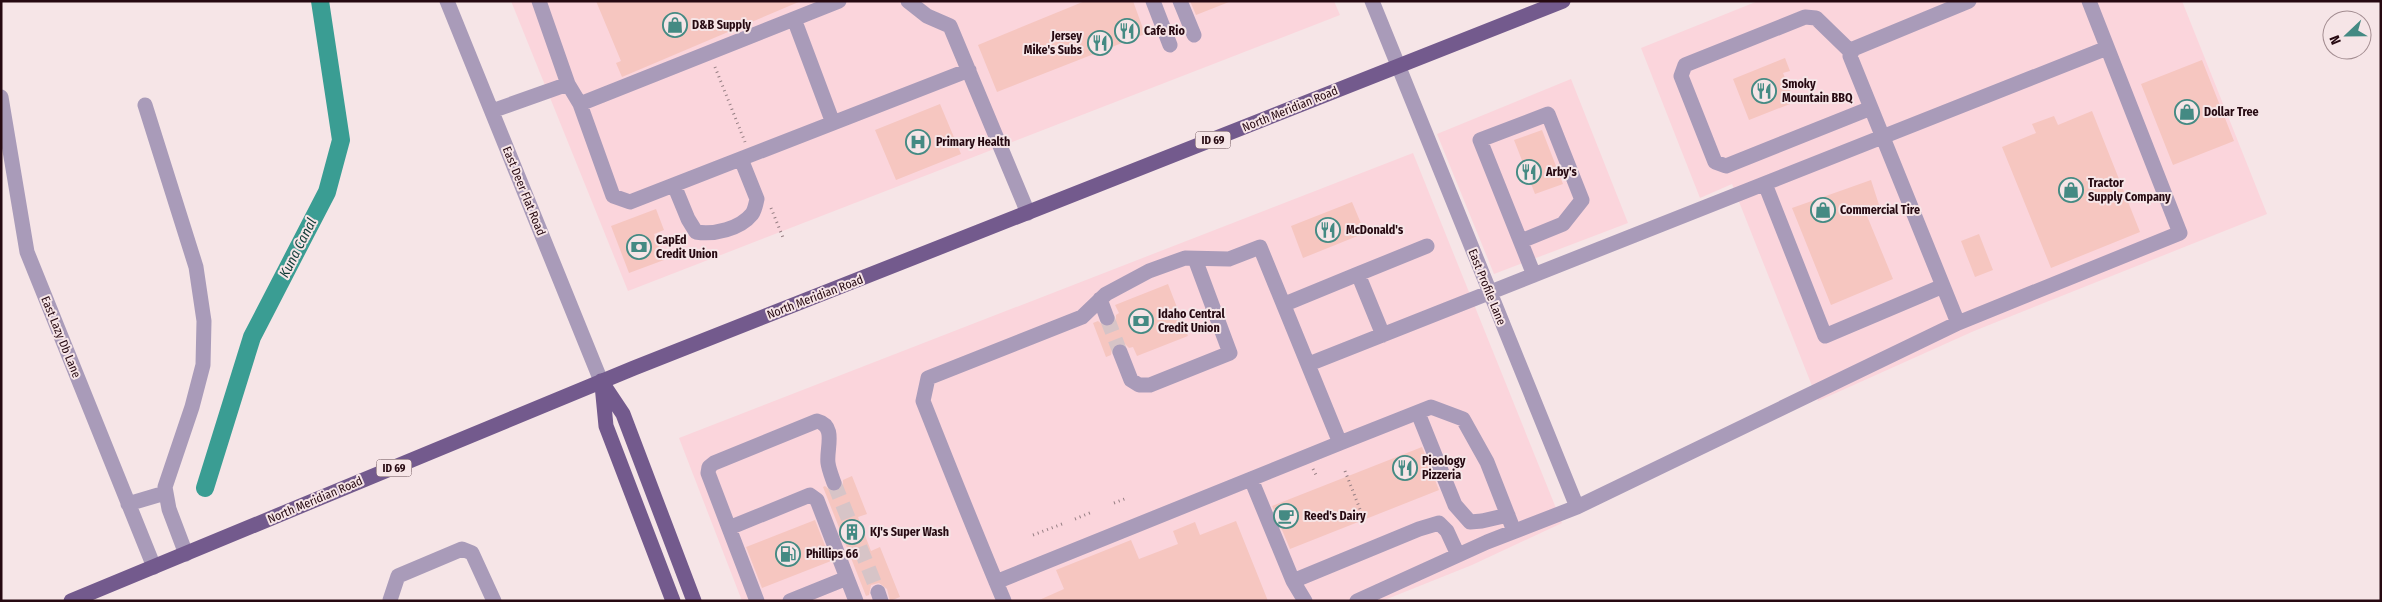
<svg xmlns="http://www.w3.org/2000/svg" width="2382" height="602" font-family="'Fira Sans Condensed',sans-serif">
<rect width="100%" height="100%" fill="#f6e5e7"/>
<!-- built -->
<path fill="#fbd5dc" d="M511 1H1334L1340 15 628 291Z
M1758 1H2182L2267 214 1974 331 1818 401 1732 184 1700 198 1641 48Z
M1571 79 1628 223 1494 274 1437 134Z
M1413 153 1562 523 1472 565 1382 601H742L679 438Z"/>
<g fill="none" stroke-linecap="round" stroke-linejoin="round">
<!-- canal -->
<path stroke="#3a9d93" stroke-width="18" d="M205 488 252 337 327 192 341 140 320 1"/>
</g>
<!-- building -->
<path fill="#f6c6c0" d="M596 1H801L622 77 616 63 621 61Z
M1085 1H1133L1145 34 997 92 978 45Z
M1190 1H1229V2L1196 15Z
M1785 58 1790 71 1783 73 1795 102 1749 120 1733 79Z
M2202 60 2234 141 2173 165 2141 84Z
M940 104 961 154 896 180 875 130Z
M2092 111 2140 232 2051 268 2002 147 2036 133 2032 124 2054 116 2058 125Z
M1542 130 1563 184 1535 194 1514 140Z
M1871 180 1880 208 1865 211 1893 279 1831 305 1792 208Z
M1352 202 1365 233 1303 258 1291 226Z
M656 209 664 230 654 234 664 260 629 273 611 226Z
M1979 234 1993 270 1975 277 1961 241Z
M1168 284 1188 336 1137 356 1133 347 1129 348 1125 344 1117 343 1112 347 1111 355 1106 357 1093 323 1098 321 1105 327H1111L1116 320V315L1119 313 1115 305Z
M1422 447 1439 490 1290 549 1272 506Z
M852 476 867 514 858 517 871 551 880 547 900 597 890 601 887 589 879 583 871 585 869 595 866 596 823 487 825 486 832 492H837L843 485V480Z
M815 520 831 561 762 588 746 547Z
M1236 521 1268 601H1037L1064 589 1056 570 1131 540 1139 559 1178 544 1173 531 1195 522 1200 535Z"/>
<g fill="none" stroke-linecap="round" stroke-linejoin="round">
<!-- minor-tunnel -->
<path stroke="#d7c4c7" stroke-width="15" stroke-dasharray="15 8" stroke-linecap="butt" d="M1107 318 1120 352
M834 483 878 592"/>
<!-- path -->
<path stroke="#957e83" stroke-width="3" stroke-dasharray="1 4" stroke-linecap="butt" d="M715 67 745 142
M771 208 784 240
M1313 469 1317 477
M1345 471 1365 522
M1114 503 1127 498
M1075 519 1092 512
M1033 535 1062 524"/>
<!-- minor -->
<path stroke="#a99bb9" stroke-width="15" d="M447 1 601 381
M539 1 568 84 580 104 613 196 630 202 969 70
M908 1 927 16 950 26 1028 213
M1153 1 1170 45
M1180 1 1194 35
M1372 1 1577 507
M794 19 833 123
M1851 52 1816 18 1805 17 1685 65 1681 76 1715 162 1726 166 1871 108
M1 97 27 252 154 567
M580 104 839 1
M145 105 196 267 204 321 203 365 192 407 165 487 169 509 186 554
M492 111 568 84
M1765 184 1825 336 1943 286
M674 185 688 219 696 232C714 235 740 229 752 214 755 210 756 203 757 199L741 159
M1521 241 1563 224 1582 200 1548 114 1480 140 1534 275
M1358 274 1427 246
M1100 299 1107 318
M1285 304 1358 274 1383 335
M1958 323 1850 56 1853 49 1969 1
M1120 352 1131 380 1139 385H1150L1230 353 1195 259
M1309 364 2107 48
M1418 413 1455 505 1470 522 1482 521 1508 515
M1340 443 1431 407 1463 419 1487 462 1514 531
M1251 479 1293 581
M128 504 165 493
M729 528 708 473 709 467 714 463 817 421C837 426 826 449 828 463 829 470 832 477 834 483
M847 578 856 601
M996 582 1340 443 1260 247 1229 259 1185 258 1149 271 1106 294 1082 317 928 378 923 401C949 467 976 534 1004 601
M878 592 881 601
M390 600 398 576 462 549 472 553 494 601
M757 601 729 528 810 495 817 500 847 578 790 601
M1305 601 1293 581 1419 529 1439 523 1447 531 1458 555
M1357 601 1487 542 1577 507 1958 323 2180 233 2089 1"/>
<!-- major -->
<path stroke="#735a8d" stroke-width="15" d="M601 381 623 414 694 601
M602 385 606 426 673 601
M71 601 634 368 1563 1"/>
</g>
<!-- icons -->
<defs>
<symbol id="shop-ring" viewBox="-11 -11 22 22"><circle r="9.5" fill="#f6e5e7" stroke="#448a83" stroke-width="1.5"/><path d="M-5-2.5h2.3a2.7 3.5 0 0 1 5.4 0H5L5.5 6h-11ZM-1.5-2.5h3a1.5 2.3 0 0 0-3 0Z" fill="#448a83"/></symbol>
<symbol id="restaurant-ring" viewBox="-11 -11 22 22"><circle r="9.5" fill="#f6e5e7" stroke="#448a83" stroke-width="1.5"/><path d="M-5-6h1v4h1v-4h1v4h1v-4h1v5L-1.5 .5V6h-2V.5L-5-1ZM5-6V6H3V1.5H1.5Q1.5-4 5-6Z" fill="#448a83"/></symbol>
<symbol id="hospital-ring" viewBox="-11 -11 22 22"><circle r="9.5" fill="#f6e5e7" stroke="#448a83" stroke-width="1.5"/><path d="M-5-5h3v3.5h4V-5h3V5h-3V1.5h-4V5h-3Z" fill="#448a83"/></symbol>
<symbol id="bank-ring" viewBox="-11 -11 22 22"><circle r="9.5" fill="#f6e5e7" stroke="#448a83" stroke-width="1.5"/><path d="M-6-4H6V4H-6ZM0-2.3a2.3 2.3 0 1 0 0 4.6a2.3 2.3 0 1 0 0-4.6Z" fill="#448a83"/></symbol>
<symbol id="cafe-ring" viewBox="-11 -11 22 22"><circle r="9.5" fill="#f6e5e7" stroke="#448a83" stroke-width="1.5"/><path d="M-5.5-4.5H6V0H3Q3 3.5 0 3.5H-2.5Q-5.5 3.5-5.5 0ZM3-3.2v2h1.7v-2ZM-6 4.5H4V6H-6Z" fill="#448a83"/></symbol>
<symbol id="building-ring" viewBox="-11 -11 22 22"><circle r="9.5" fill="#f6e5e7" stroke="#448a83" stroke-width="1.5"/><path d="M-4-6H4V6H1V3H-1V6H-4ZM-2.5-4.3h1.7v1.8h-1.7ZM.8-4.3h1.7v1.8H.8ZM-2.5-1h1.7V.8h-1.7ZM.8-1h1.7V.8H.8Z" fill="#448a83"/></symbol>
<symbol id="fuel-ring" viewBox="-11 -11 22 22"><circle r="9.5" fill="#f6e5e7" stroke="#448a83" stroke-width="1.5"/><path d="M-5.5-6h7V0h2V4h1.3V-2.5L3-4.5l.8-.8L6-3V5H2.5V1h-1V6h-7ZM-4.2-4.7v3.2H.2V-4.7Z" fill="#448a83"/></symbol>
</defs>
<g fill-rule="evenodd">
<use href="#shop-ring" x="661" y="11" width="28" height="28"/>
<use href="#restaurant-ring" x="1113" y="17" width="28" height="28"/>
<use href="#restaurant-ring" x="1086" y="29" width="28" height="28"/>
<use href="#restaurant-ring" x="1750" y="77" width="28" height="28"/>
<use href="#shop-ring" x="2173" y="98" width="28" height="28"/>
<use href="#hospital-ring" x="904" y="128" width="28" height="28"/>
<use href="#restaurant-ring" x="1515" y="158" width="28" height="28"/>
<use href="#shop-ring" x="2057" y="176" width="28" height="28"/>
<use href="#shop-ring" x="1809" y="196" width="28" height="28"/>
<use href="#restaurant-ring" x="1314" y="216" width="28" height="28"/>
<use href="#bank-ring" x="625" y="233" width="28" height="28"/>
<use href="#bank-ring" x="1127" y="307" width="28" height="28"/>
<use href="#restaurant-ring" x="1391" y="454" width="28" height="28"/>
<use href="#cafe-ring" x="1272" y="502" width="28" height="28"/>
<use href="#building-ring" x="838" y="518" width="28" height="28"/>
<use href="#fuel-ring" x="774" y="540" width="28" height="28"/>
</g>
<g text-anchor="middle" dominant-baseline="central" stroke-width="4" stroke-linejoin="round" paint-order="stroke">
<!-- shield labels -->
<g fill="#f6e5e7" stroke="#644b51" stroke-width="1">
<rect x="1195.5" y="131.5" width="35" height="17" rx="4"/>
<rect x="376.5" y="459.5" width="35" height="17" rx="4"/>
</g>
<g font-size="11" font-weight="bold" fill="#260911">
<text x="1213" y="140">ID 69</text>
<text x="394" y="468">ID 69</text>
</g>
<!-- poi labels -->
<g font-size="12" font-weight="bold" fill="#260911" stroke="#f6e5e7" text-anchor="start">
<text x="692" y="25">D&amp;B Supply</text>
<text x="1144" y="31">Cafe Rio</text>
<text x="1082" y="36" text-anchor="end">Jersey<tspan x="1082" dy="14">Mike's Subs</tspan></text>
<text x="1782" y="84">Smoky<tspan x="1782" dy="14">Mountain BBQ</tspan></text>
<text x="2204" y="112">Dollar Tree</text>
<text x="936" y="142">Primary Health</text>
<text x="1546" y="172">Arby's</text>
<text x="2088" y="183">Tractor<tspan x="2088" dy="14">Supply Company</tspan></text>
<text x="1840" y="210">Commercial Tire</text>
<text x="1346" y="230">McDonald's</text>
<text x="656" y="240">CapEd<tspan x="656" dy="14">Credit Union</tspan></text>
<text x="1158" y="314">Idaho Central<tspan x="1158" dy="14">Credit Union</tspan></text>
<text x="1422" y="461">Pieology<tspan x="1422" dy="14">Pizzeria</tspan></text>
<text x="1304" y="516">Reed's Dairy</text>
<text x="870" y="532">KJ's Super Wash</text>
<text x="806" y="554">Phillips 66</text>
</g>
<!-- street labels -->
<g font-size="12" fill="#260911" stroke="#f6e5e7">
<text transform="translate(1290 109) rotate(-22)">North Meridian Road</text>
<text transform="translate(524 191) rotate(68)">East Deer Flat Road</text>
<text transform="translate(1487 287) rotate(68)">East Profile Lane</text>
<text transform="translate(815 297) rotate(-21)">North Meridian Road</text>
<text transform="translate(61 337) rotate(68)">East Lazy Db Lane</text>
<text transform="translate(315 500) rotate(-23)">North Meridian Road</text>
</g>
<!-- water labels -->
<g font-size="14" font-style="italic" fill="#0f3c38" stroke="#f6e5e7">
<text transform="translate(298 248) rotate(-63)">Kuna Canal</text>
</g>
</g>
<!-- border -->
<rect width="2382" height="602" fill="none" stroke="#260911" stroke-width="5"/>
<!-- north arrow -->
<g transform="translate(2347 35) rotate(248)"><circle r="24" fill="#f6e5e7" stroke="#a38d91"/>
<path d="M0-4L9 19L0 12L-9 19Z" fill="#448a83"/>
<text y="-8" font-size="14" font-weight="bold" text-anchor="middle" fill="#260911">N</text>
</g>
</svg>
